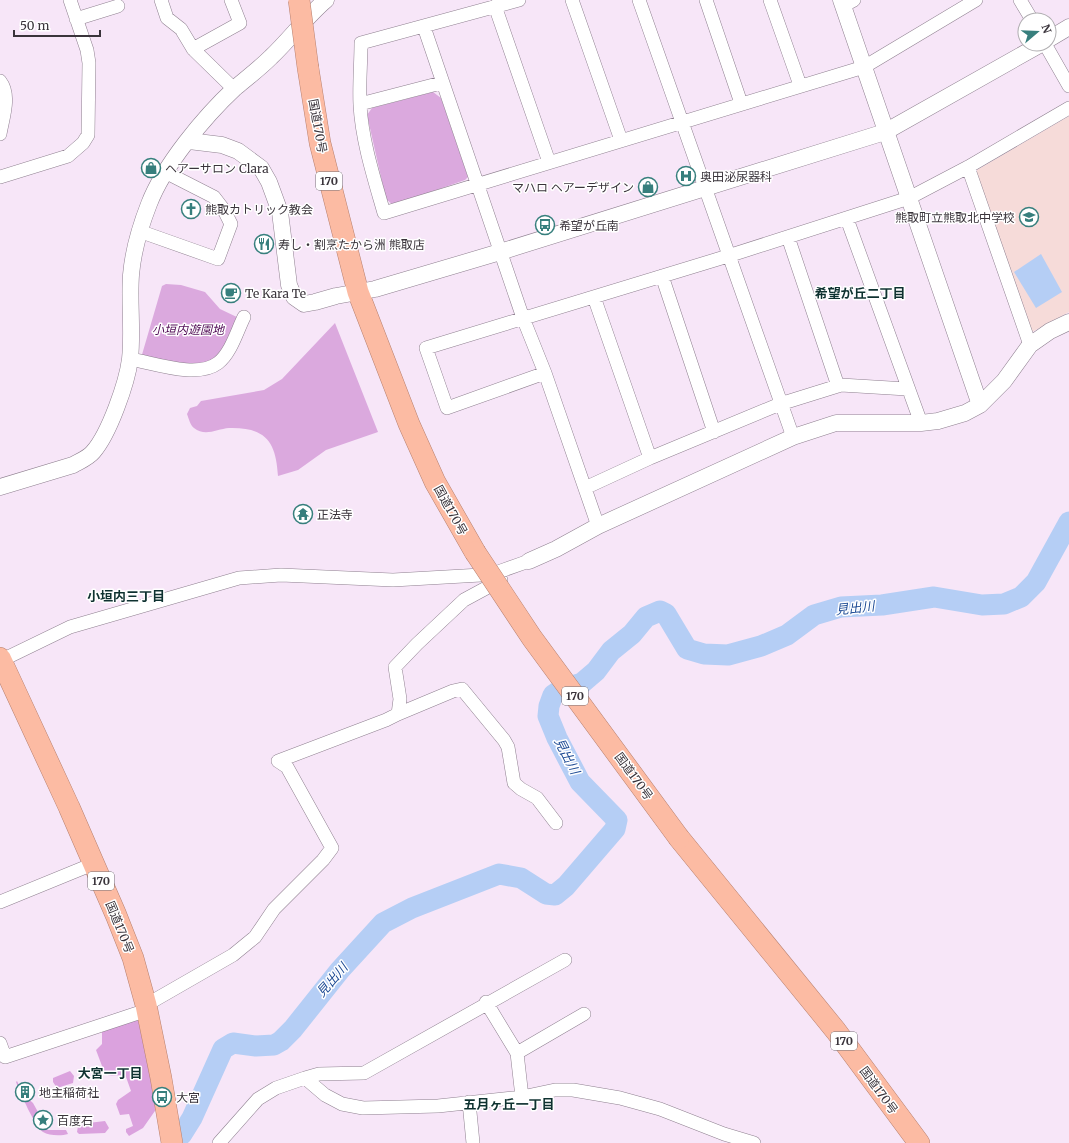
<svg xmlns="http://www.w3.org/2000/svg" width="1069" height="1143" font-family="Merriweather,'Noto Sans JP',serif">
<rect width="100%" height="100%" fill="#f7e6f8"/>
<!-- education -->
<path fill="#f6dbd9" d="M1069 116V312L1032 332 976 178 977 170Z"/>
<!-- green -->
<path fill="#dba9de" d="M433 92 441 98 468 177 465 180 393 205 386 199 367 115 372 108Z
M166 284 181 285 205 292 220 309 241 319 217 358 198 367 141 358 162 286Z
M335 323 378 432 326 450 298 470 278 476C276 443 267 427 229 428 217 429 205 437 194 428 190 425 189 419 187 414L190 408 197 406 201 401 264 390 282 379Z"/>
<!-- forest -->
<path fill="#dba2de" d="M138 1019 142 1021 157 1108 143 1128 129 1136 126 1132V1129L133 1126 129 1114 120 1115 116 1104 118 1100 131 1091 126 1077C119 1073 112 1078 105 1074L96 1050 102 1044V1031Z
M70 1071 74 1076 73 1083 57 1088 53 1082V1078Z
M17 1081 24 1095 33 1103 48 1130H66L68 1134C62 1136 49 1136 43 1132 35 1127 20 1092 16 1082Z
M105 1121 109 1128 105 1133 79 1134 77 1132 78 1126 80 1124Z"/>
<!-- water -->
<path fill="#b5cef5" d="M1041 254 1062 292 1036 308 1014 272Z"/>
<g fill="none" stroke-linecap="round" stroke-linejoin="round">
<!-- river -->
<path stroke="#b5cef5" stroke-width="21" d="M173 1143 182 1134 192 1118 223 1049 233 1043 256 1046 274 1045 281 1041 293 1029 340 970 383 923 412 908 499 874 521 878 546 894 555 895 566 886 615 829 617 820 580 782 557 738 548 716 549 706 553 695 562 689 582 683 596 671 611 651 632 634 646 617 660 611 666 614 687 649 704 654 728 655 761 646 787 635 814 615 841 607 882 605 934 597 982 605 1004 604 1021 597 1036 582 1069 522"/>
<defs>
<path id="minor" d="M161 0 167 18 181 29 193 49 234 89
M519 0 361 43C361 63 359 84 360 105 362 141 374 178 384 213L864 67 976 0
M572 0 621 140
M639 0 793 437
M706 0 741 103
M770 0 800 85
M1020 0 1032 20
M495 6 549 162
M843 6 854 0
M76 19 118 6
M424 27 523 318 545 373 598 526
M1045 44 1069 86
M193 49 240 23 231 0
M0 81C11 95 3 117 0 134
M360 104 441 83
M968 167 1030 345
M0 177 68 156 83 143 88 135 89 63 87 50 70 0
M847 219 921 423
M139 231 218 259 231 224 224 210 214 197 165 172
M788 237 838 386
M662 276 714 432
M594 297 650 458
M130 359C154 363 197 379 218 363 231 353 237 331 244 317
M545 373 447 408 426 348 728 256 909 198 968 167 1069 108
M585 488 650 458 780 404 841 385 907 389
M0 661 70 627 239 578 281 575 393 580 481 575 498 572 529 561
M398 714 453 691 462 689 504 740 508 747 514 783 521 789 537 798 556 823
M278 761 386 720 398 714 400 699 395 667 417 644 464 600 501 580
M0 902 93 864
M486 1002 517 1053 522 1097
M146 1005 233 955 255 937 274 909 323 860 332 848 287 767 278 761
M0 1043 5 1057 147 1010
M517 1053 584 1014
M305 1078 319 1074 364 1073 565 960
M469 1102 473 1143
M219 1143 258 1099 276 1088 305 1078 325 1095 342 1104 363 1108 438 1106 522 1097 555 1090H573L620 1098 660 1109 724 1134 754 1143"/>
<path id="tertiary" d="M841 0 980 405
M1049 39 1069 27
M189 141 222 145 238 151 261 168 269 182 280 212 289 285 294 297 304 304 315 302 336 296 375 289 500 252 885 132 1041 44
M0 487 73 465C80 461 88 458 93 452 109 434 127 383 130 359 133 332 129 302 131 275 133 251 140 227 149 204 164 165 204 117 235 88 247 78 260 68 271 57 290 39 306 17 326 0
M529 561 556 549 598 526 793 437 836 423H921L938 421 965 413 980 405 1004 381 1030 345 1050 331 1069 322"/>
<path id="trunk" d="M308 68 320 143 358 292 409 424 435 482 475 552
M0 658 69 807 116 915 133 958 146 1005 161 1078 172 1143
M679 838 836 1031 919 1143"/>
</defs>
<!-- minor casing -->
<use href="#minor" stroke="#8f8090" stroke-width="14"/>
<!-- tertiary casing -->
<use href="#tertiary" stroke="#8f8090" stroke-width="17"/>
<!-- trunk casing -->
<use href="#trunk" stroke="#b78170" stroke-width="22"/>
<!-- minor -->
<use href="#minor" stroke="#fff" stroke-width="13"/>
<!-- tertiary -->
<use href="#tertiary" stroke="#fff" stroke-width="16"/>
<!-- trunk -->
<use href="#trunk" stroke="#fcbba3" stroke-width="21"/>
<defs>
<path id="trunk-bridge" d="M299 0 308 68
M475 552 532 638 679 838"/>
</defs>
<!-- trunk-bridge casing -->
<use href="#trunk-bridge" stroke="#b78170" stroke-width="22" stroke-linecap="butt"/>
<!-- trunk-bridge -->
<use href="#trunk-bridge" stroke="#fcbba3" stroke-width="21"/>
</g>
<!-- icons -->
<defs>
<symbol id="shop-ring" viewBox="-11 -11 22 22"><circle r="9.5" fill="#fff" stroke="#377f7d" stroke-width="1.5"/><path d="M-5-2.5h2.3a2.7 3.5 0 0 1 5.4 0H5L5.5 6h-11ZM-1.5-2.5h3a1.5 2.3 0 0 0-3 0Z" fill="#377f7d"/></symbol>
<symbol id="hospital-ring" viewBox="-11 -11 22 22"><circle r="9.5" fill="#fff" stroke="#377f7d" stroke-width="1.5"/><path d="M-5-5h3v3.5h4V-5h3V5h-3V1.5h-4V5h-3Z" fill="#377f7d"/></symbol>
<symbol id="church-ring" viewBox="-11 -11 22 22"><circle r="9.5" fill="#fff" stroke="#377f7d" stroke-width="1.5"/><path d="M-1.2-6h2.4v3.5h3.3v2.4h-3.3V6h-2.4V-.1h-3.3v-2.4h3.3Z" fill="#377f7d"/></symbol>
<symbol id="school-ring" viewBox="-11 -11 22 22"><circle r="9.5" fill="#fff" stroke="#377f7d" stroke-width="1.5"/><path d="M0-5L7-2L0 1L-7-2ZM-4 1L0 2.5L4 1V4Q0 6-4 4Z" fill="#377f7d"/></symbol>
<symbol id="bus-ring" viewBox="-11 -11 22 22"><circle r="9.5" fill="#fff" stroke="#377f7d" stroke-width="1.5"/><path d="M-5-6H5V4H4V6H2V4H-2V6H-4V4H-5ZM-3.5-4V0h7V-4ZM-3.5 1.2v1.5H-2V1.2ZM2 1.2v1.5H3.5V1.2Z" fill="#377f7d"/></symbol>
<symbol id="restaurant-ring" viewBox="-11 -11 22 22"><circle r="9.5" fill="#fff" stroke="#377f7d" stroke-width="1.5"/><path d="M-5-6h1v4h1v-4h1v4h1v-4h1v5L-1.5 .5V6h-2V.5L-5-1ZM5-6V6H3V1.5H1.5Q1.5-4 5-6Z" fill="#377f7d"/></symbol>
<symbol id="cafe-ring" viewBox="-11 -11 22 22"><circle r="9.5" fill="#fff" stroke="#377f7d" stroke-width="1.5"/><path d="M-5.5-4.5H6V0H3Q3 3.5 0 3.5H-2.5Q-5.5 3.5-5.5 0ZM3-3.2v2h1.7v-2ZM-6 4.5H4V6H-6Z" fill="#377f7d"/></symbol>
<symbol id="temple-ring" viewBox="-11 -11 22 22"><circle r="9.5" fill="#fff" stroke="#377f7d" stroke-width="1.5"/><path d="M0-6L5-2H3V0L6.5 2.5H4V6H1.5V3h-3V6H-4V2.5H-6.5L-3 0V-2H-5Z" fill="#377f7d"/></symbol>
<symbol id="building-ring" viewBox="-11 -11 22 22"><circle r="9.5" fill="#fff" stroke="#377f7d" stroke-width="1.5"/><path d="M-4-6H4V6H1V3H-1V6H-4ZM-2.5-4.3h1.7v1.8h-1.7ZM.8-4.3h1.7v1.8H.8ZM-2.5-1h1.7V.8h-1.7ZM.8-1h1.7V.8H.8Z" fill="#377f7d"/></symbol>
<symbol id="sight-ring" viewBox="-11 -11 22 22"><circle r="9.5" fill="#fff" stroke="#377f7d" stroke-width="1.5"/><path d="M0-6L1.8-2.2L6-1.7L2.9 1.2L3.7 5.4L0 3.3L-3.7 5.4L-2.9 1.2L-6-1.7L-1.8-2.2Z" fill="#377f7d"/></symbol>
</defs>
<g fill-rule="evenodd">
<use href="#shop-ring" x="140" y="157" width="22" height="22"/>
<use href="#hospital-ring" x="675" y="165" width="22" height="22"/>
<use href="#shop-ring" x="637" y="176" width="22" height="22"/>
<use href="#church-ring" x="180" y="198" width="22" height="22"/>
<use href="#school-ring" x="1018" y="206" width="22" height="22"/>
<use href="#bus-ring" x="534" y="214" width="22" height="22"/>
<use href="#restaurant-ring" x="253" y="233" width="22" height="22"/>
<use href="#cafe-ring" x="220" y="282" width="22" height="22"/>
<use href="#temple-ring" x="292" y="503" width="22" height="22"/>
<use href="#building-ring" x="14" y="1081" width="22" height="22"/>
<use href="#bus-ring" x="151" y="1086" width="22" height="22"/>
<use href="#sight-ring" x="32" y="1109" width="22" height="22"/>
</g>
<g text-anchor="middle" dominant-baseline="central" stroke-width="3" stroke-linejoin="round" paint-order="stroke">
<!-- shield labels -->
<g fill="#fff" stroke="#757176" stroke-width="1">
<rect x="316" y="172" width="26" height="18" rx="3"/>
<rect x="562" y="687" width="26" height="18" rx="3"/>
<rect x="88" y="872" width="26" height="18" rx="3"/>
<rect x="831" y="1032" width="26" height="18" rx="3"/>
</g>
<g font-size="11" font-weight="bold" fill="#3a343b">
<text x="329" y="181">170</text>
<text x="575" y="696">170</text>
<text x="101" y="881">170</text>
<text x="844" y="1041">170</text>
</g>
<!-- street labels -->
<g font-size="12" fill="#3a343b" stroke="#fff">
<text transform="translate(318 126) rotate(80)">国道170号</text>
<text transform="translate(451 510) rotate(61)">国道170号</text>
<text transform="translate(634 776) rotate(54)">国道170号</text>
<text transform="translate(120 927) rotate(68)">国道170号</text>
<text transform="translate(879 1090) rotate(54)">国道170号</text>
</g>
<!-- poi labels -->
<g font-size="12" fill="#3a343b" stroke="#fff" text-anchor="start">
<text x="165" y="168">ヘアーサロン Clara</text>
<text x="700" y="176">奥田泌尿器科</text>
<text x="634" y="187" text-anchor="end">マハロ ヘアーデザイン</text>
<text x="205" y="209">熊取カトリック教会</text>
<text x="1015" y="217" text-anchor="end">熊取町立熊取北中学校</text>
<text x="559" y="225">希望が丘南</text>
<text x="278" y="244">寿し・割烹たから洲 熊取店</text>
<text x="245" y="293">Te Kara Te</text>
<text x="317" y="514">正法寺</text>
<text x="39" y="1092">地主稲荷社</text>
<text x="176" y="1097">大宮</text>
<text x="57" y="1120">百度石</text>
</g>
<!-- park labels -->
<g font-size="12" font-style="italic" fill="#500b55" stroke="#fff">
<text x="188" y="329">小垣内遊園地</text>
</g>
<!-- neighbourhood labels -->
<g font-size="13" font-weight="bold" fill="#0e3130" stroke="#fff">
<text x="860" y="293">希望が丘二丁目</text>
<text x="126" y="596">小垣内三丁目</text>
<text x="110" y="1073">大宮一丁目</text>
<text x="509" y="1104">五月ヶ丘一丁目</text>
</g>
<!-- water labels -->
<g font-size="13" font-style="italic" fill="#1c4a94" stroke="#fff">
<text transform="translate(855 608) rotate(-6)">見出川</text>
<text transform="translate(567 756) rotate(63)">見出川</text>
<text transform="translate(332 980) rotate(-49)">見出川</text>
</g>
</g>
<!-- north arrow -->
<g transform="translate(1037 32) rotate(71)"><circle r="19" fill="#ffffff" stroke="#b0aeb1"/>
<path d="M0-3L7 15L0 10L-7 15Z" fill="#377f7d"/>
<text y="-6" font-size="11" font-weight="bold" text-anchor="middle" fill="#3a343b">N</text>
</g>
<!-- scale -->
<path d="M14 30v6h86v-6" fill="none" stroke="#3a343b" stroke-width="2"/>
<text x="20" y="30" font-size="12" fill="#3a343b" stroke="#ffffff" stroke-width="3" paint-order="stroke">50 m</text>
</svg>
